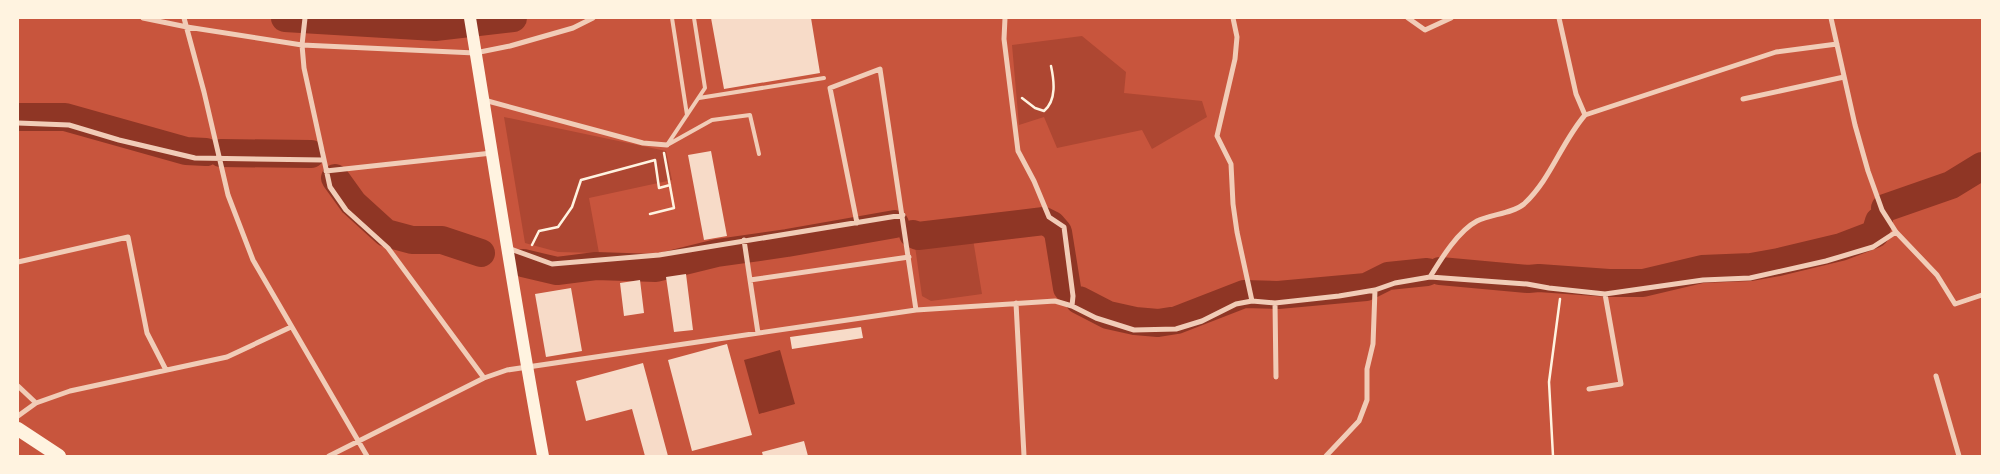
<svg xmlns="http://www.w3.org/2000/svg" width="2000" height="474" font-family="'Sofia Sans Condensed',sans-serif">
<rect width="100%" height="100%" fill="#c8553d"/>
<!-- green -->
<path fill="#ae4732" d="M1082 36 1126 72 1124 93 1202 101 1207 117 1152 149 1142 130 1057 148 1044 117 1019 125 1012 45Z
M504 117 666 151 672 180 589 198 599 253 558 252 525 243Z
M972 233 982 294 931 301 922 296 914 239Z"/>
<!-- water -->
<path fill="#8f3625" d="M780 350 795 404 759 414 744 360Z"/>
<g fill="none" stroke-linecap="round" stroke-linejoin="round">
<!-- river -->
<path stroke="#8f3625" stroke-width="28" d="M285 18 435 27 513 18
M18 117H65L186 151 206 152
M221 153 311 154
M335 178 353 203 386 233 412 240H442L481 253
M1885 208 1951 185 1982 166
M913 234 918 236 1044 221 1052 225 1058 232 1067 288
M523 263 557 271 596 266 656 268 717 253 787 243 895 224
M1440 271 1528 279 1539 278 1609 283H1643L1702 269 1751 267 1779 262 1841 247 1875 234 1879 221
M1079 300 1108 315 1135 321 1158 323 1177 320 1244 294 1278 295 1366 287 1388 276 1427 272"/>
</g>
<!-- building -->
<path fill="#f7dbc8" d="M711 18H811L820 73 724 89Z
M711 151 727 236 704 240 688 155Z
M686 274 693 330 674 332 666 277Z
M640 280 644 313 624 316 620 283Z
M571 288 582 351 546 357 535 294Z
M861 327 863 338 792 349 790 337Z
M727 344 752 435 692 451 668 360Z
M643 363 668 456H645L632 409 586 421 576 381Z
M804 441 808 456H763L762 452Z"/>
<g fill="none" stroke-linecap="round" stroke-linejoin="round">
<!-- path -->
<path stroke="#fff3e0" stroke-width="2.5" d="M1022 98 1035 108 1044 111C1057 100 1054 80 1051 66
M650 214 674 208 664 153
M532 245 539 231 558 227 572 207 581 180 655 160 659 188 670 185
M1553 456 1549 382 1560 299"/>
<!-- service -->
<path stroke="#f1ccb7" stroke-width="4" d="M672 18 687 115
M699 98 824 78
M669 144 712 120 750 115 759 154
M667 145 705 88 694 18"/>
<!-- minor -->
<path stroke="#f1ccb7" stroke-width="5" d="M143 18 187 27 302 45 475 53 510 46 573 28 593 18
M184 18 204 92 228 195 253 260 367 456
M305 18 302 45 304 68 330 187 346 210 388 248 484 378
M1005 18 1004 39 1018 151 1034 181 1049 217 1064 227 1073 296 1072 306
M1233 18 1237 37 1235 59 1217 136 1231 164 1233 204 1237 232 1252 301
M1408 18 1425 30 1451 18
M1559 18 1576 94 1585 115
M1831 18 1855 125 1868 171 1882 210 1896 232 1937 275 1955 304 1982 295
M1743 99 1844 77
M484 100 643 143 667 145
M18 123 69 125 119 140 195 158 323 160
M326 171 492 153
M857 223 830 88 880 69 916 310
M744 240 750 280
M508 248 552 264 659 255 903 215
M18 262 128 237 147 333 166 370
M1430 277C1441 259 1458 231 1477 221 1491 214 1512 214 1524 204 1551 179 1561 143 1585 115L1776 52 1837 44
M1016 303 1024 456
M1275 303 1276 377
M758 333 750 280 909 257
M1936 376 1959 456
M18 386 36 403
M1589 389 1621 384 1605 294
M18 416 36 403 70 391 227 357 291 327
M329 456 484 378 507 370 916 310 1055 301 1072 306 1096 318 1134 330 1176 329 1202 321 1236 304 1252 301 1275 303 1339 296 1375 290 1395 283 1430 277 1527 284 1549 288 1605 294 1703 280 1750 278 1826 261 1873 247 1896 232
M1326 456 1359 421 1367 400V369L1373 344 1375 290"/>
<!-- primary -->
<path stroke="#fff3e0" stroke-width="12" d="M470 18C494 164 516 310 543 456"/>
<!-- trunk -->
<path stroke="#fff3e0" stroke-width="14" d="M18 429 59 456"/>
</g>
<!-- border -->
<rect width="2000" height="474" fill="none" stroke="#fff3e0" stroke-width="38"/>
</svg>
